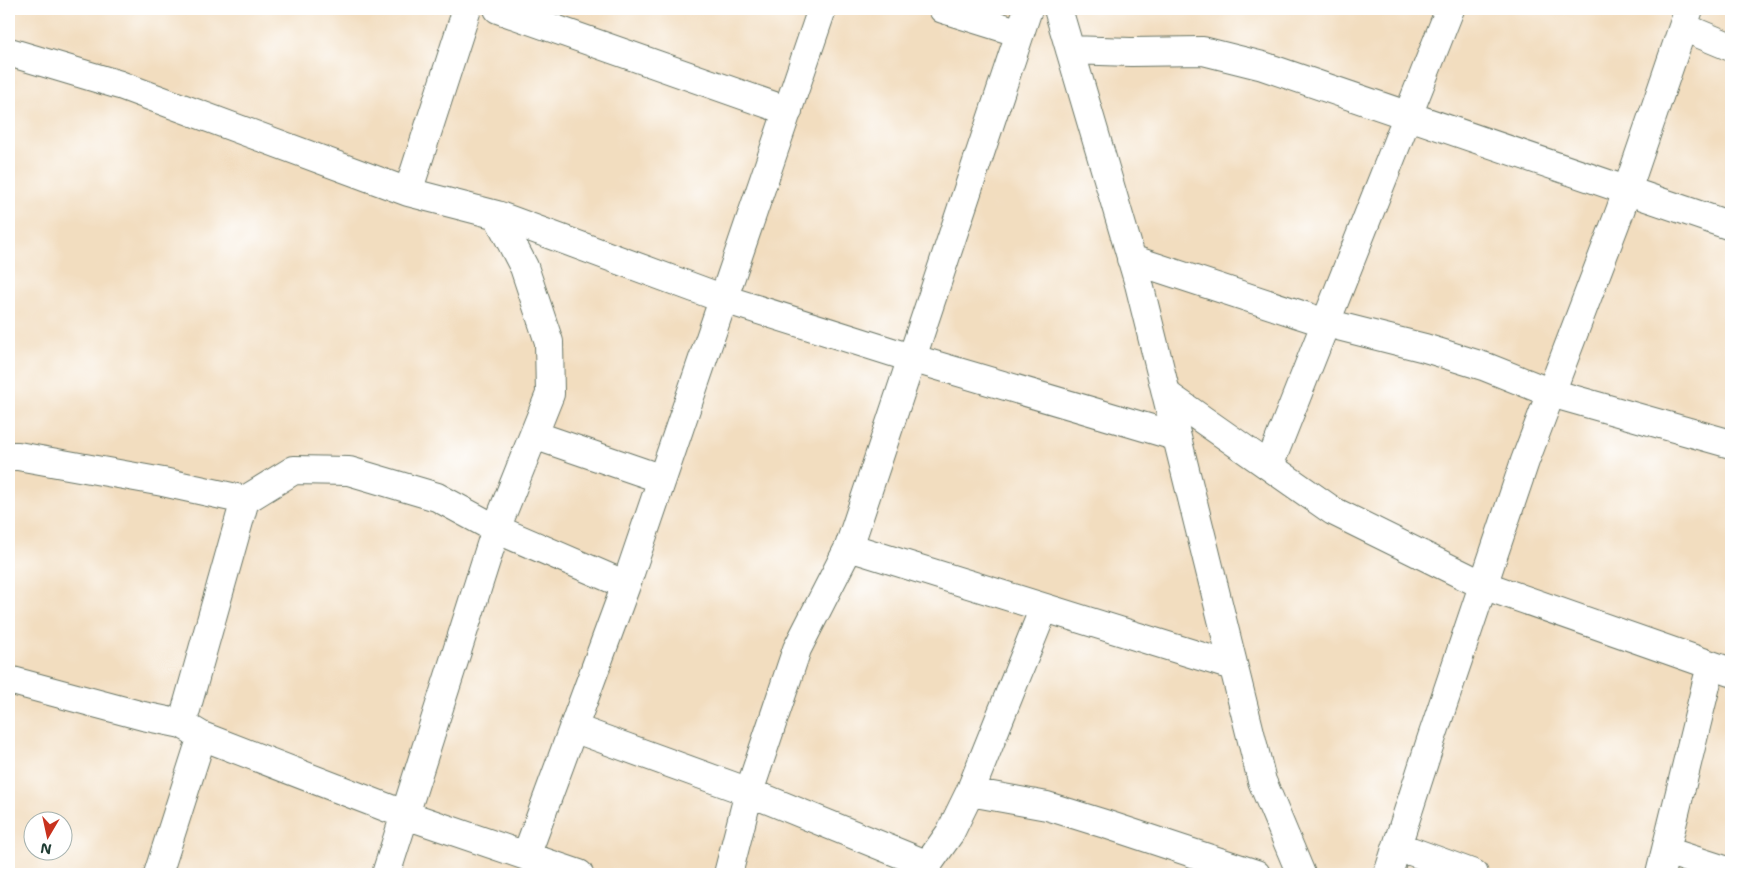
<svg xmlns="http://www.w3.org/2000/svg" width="1740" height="883" font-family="'Shantell Sans',sans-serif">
<rect width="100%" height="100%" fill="#fff"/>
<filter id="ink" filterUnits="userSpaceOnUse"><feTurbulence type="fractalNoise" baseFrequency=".02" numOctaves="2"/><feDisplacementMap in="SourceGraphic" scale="10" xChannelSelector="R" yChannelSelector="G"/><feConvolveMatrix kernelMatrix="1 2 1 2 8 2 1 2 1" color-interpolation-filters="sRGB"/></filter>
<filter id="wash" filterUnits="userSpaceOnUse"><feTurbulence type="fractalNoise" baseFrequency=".0096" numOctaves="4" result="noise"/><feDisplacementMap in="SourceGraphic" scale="20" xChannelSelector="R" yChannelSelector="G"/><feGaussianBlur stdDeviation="1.12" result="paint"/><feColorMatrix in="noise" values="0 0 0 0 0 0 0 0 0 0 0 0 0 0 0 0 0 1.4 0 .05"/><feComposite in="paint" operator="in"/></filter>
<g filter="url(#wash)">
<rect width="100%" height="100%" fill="#f2ddbf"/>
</g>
<g filter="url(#ink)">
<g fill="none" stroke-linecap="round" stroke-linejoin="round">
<defs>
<path id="street" d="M498 9 788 111
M943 9 1020 33
M1058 9 1139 284 1262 781 1301 874
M1683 27 1731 47
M1070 50 1131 52 1203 51 1263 66 1731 226
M9 52 120 85 408 192 497 215 724 299 911 358 1175 436
M408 192 467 9
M1131 259 1326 323 1425 348 1486 367 1551 393 1731 444
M1166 394 1333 511 1483 585 1731 672
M534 435 662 479
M9 456H18L163 482 245 500 294 470 349 471 437 497 496 529 626 585
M1269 466 1450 9
M849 547 1232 666
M9 680 143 716 182 724 202 736 406 815 579 874
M182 724 245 500
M573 728 749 792 928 865
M970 792 1047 806 1105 824 1256 874
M1397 846 1474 874
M1666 851 1731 872
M526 856 626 585 822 9
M158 874 202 736
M386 874 496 529 550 394 549 342 524 267 497 215
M728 874 749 792 797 649 849 547 1028 9
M921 874 950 833 970 792 1044 608
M1388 874 1431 740 1525 461 1620 211 1689 9
M1660 874 1711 665"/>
</defs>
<!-- street casing -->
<use href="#street" stroke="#697565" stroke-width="30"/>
<!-- street -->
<use href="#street" stroke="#fff" stroke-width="28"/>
</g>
</g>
<!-- margin -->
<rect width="1740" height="883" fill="none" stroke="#fff" stroke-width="30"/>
<!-- north arrow -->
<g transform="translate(48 836) rotate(189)"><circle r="24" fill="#ffffff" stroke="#a5b1ae"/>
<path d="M0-4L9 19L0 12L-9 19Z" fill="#c8321e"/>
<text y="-8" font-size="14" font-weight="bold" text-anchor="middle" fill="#1f3d34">N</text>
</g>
</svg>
